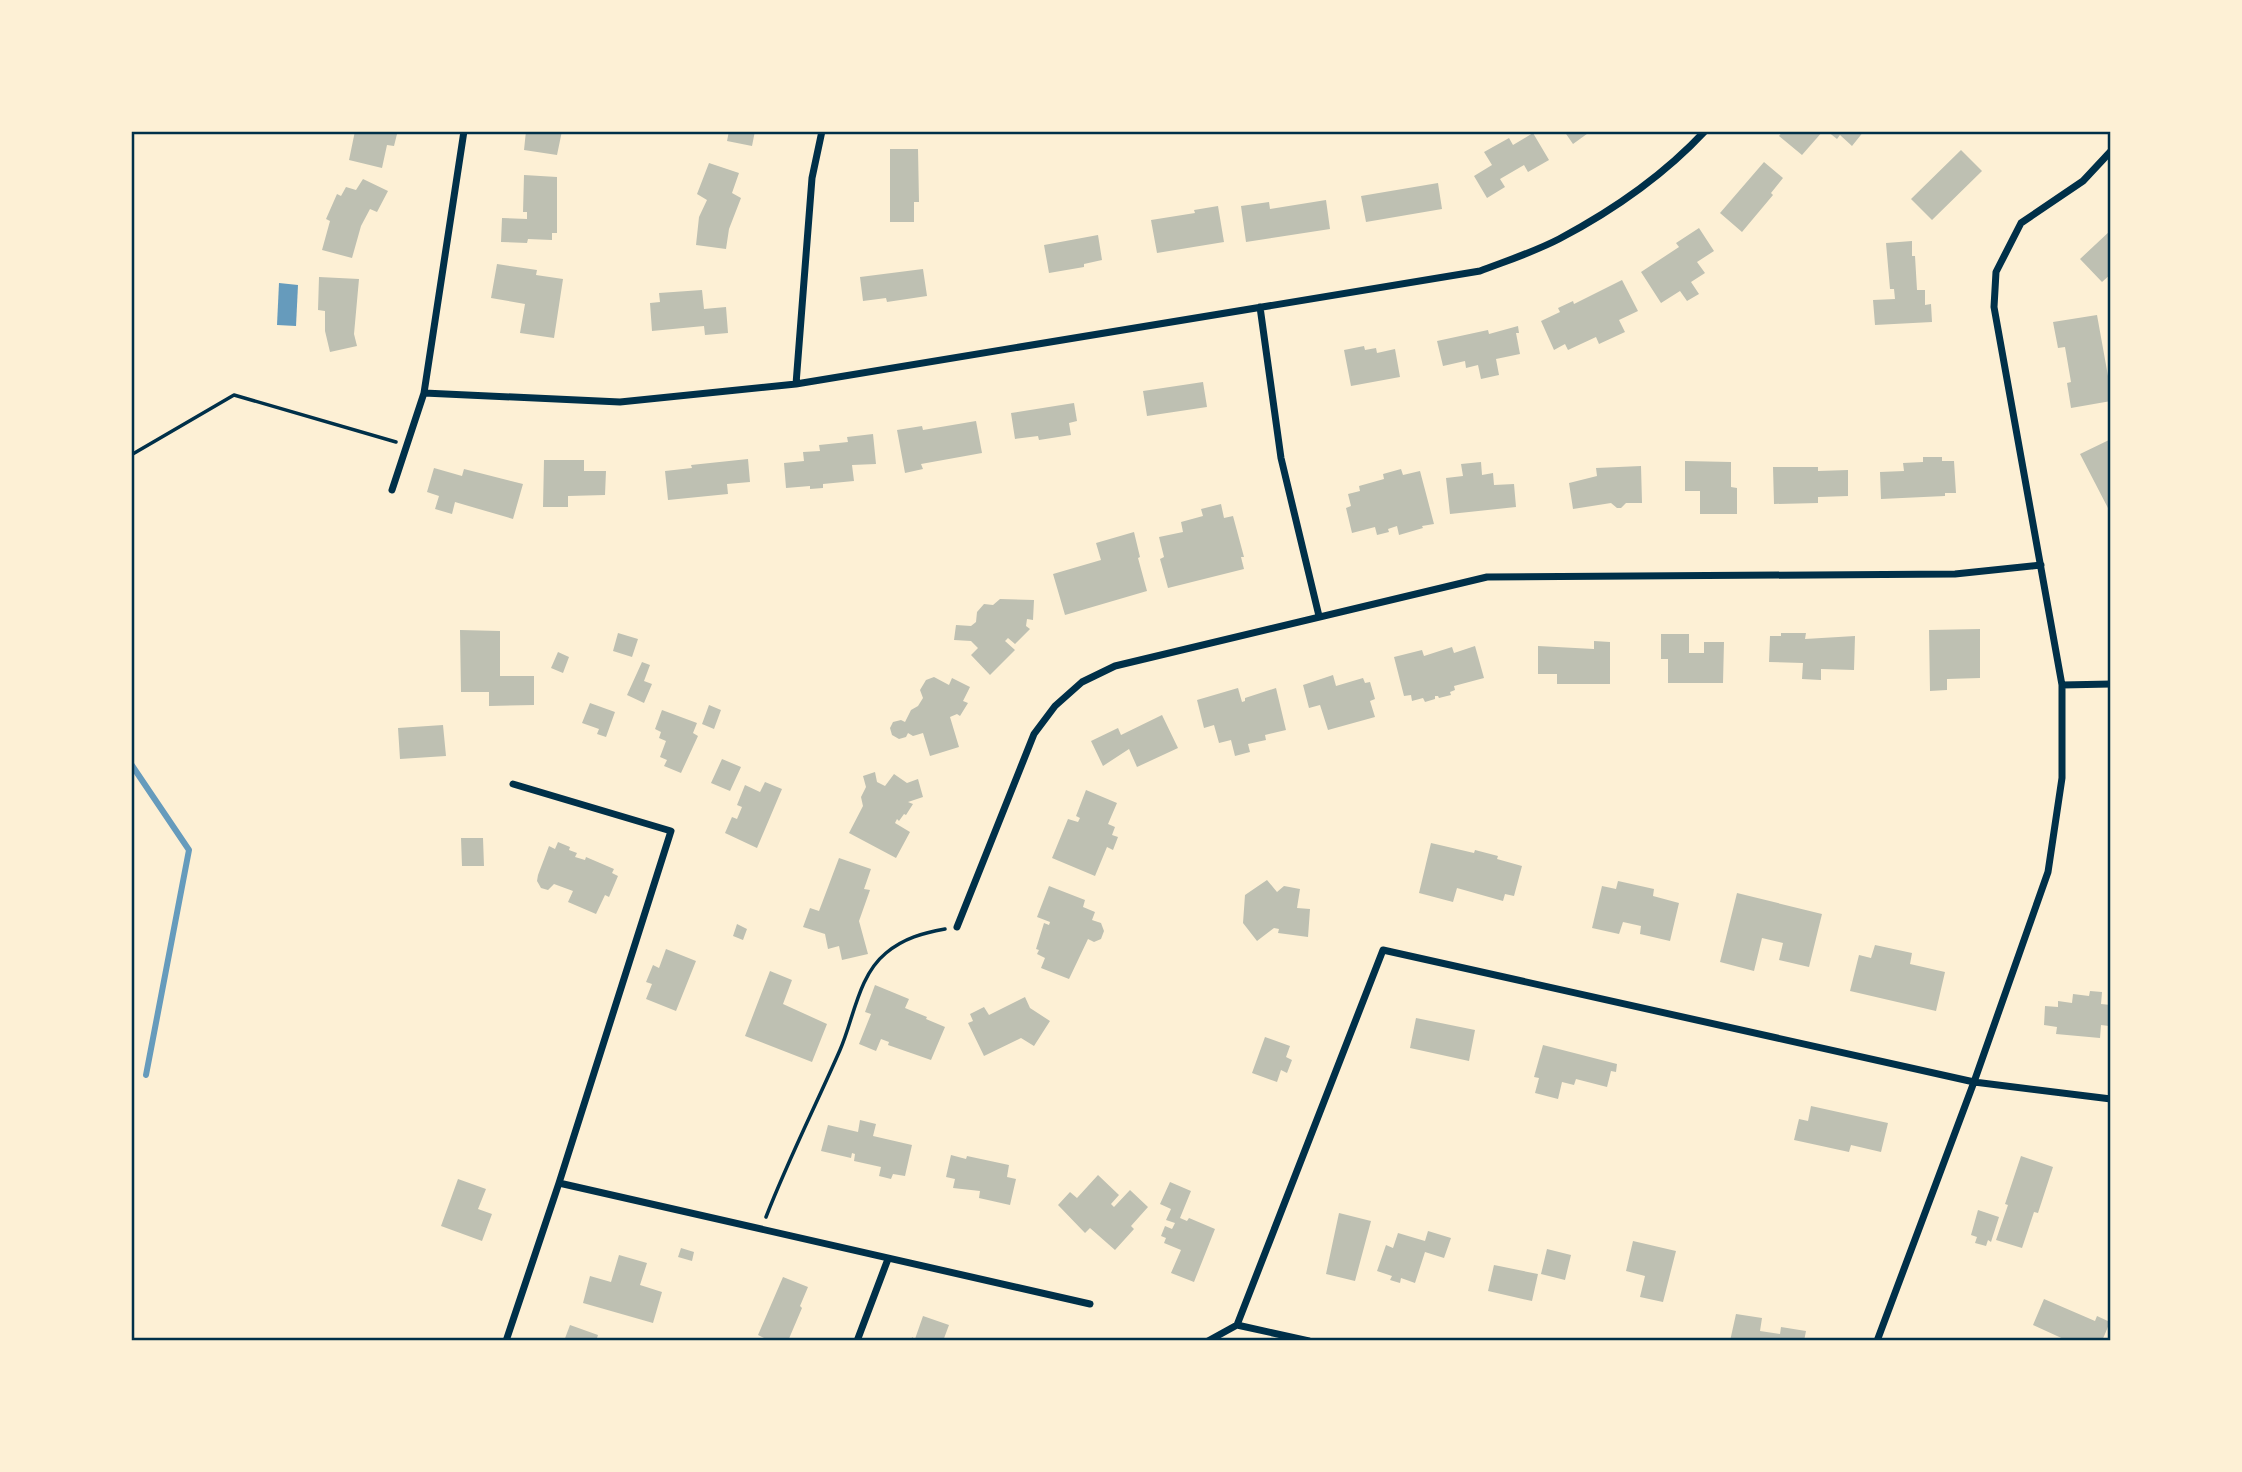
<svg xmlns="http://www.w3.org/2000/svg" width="2242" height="1472" font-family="Lato,sans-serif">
<rect width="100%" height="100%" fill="#fdf0d5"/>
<!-- water -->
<path fill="#669bbc" d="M279 283 298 285 296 326 277 325Z"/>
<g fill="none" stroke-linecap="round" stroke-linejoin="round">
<!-- stream -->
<path stroke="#669bbc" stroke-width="6" d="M131 764 189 850 146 1075"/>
</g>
<!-- building -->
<path fill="#bec0b2" d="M355 131H389L397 134 394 146 387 145 382 168 349 160Z
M526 131H562L557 155 524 150Z
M729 131H755L752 146 727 141Z
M1564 131H1591L1573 144Z
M1783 131H1823L1802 155 1779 136Z
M1827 131H1864L1852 146 1840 135 1837 139Z
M1533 133 1549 160 1528 172 1524 165 1500 179 1505 187 1487 198 1474 176 1492 165 1484 152 1509 138 1513 145Z
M890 149H918L919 202H914V222H890Z
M1961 150 1982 171 1932 220 1911 199Z
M1764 162 1783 178 1771 193 1773 195 1742 232 1720 213Z
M709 163 739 173 732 193 741 198 729 229 726 249 696 245 699 217 707 200 697 194Z
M524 175 557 177V233H552V240L528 239 527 243 501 242 502 218 527 219V212H523Z
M363 179 388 191 377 212 370 209 361 226 352 258 322 250 330 221 326 219 337 194 341 196 346 187 356 190Z
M1438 183 1442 209 1366 222 1361 196Z
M1326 200 1330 229 1246 242 1241 206 1269 202 1270 209Z
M1218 206 1224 242 1157 253 1151 220 1195 213 1194 210Z
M1699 228 1714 251 1697 262 1705 273 1691 282 1699 294 1687 301 1680 291 1661 303 1641 272 1679 247 1676 243Z
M2111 230V274L2102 282 2080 259Z
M1098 235 1102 260 1084 264V267L1049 273 1044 245Z
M1912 241V256H1915L1917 290H1925V305L1931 304 1932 322 1875 325 1873 300 1895 299 1894 289H1890L1886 243Z
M497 264 537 270 536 275 563 279 554 338 520 333 525 304 491 298Z
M923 269 927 296 887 302 886 298 863 301 860 277Z
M319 277 359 279 354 334 357 346 330 352 325 331V311L318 310Z
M1622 280 1638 311 1619 320 1625 332 1599 344 1596 337 1568 350 1565 344 1554 350 1541 321 1560 312 1558 308 1573 301 1574 304Z
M702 290 704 309 726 307 728 333 705 335 704 326 652 331 650 303 660 302 659 293Z
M2097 315 2108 376 2111 375V401L2071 408 2067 383 2071 382 2065 347 2058 348 2053 322Z
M1518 326 1519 333H1516L1520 354 1496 359 1499 375 1481 379 1478 365 1466 368 1465 361 1443 366 1437 341 1488 330 1489 334Z
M1364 346 1365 350 1376 348 1377 353 1395 349 1400 377 1351 386 1344 350Z
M1203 382 1207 407 1147 416 1143 391Z
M1074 403 1077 421 1069 423 1071 435 1039 440 1038 436 1015 439 1011 413Z
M976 421 982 453 921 464 923 469 905 473 897 430 922 426 923 430Z
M873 434 876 464 852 465 854 481 823 484V488L810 489V486L786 488 784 463 804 461 803 452 820 451 819 445 848 442 847 437Z
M2109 440 2111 444V509L2109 510 2080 454Z
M1923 457H1942V461H1954L1956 493H1945V496L1881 499 1880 472 1904 471 1903 463 1923 462Z
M748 459 750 482 727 484 728 494 668 500 665 471 692 468 691 465Z
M544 460H584V471H606L605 495 568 496V507H543Z
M1685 461 1731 462V487L1737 488V514H1700V491H1685Z
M1481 462 1482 475 1493 473 1494 485 1514 484 1516 507 1450 514 1446 478 1463 476 1461 464Z
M1641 466 1642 503H1626L1621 508H1617L1611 503 1573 509 1569 483 1597 476 1596 468Z
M1773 467H1818V471L1848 470V496L1818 497V503L1774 504Z
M434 468 462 476 464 469 523 484 513 519 455 502 452 514 435 509 439 496 427 492Z
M1401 469 1403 475 1420 471 1434 524 1422 526 1423 528 1399 535 1397 526 1388 529 1389 532 1377 535 1375 527 1352 533 1346 508 1351 506 1348 494 1360 491 1359 486 1384 479 1383 474Z
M1221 504 1224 518 1233 516 1244 557H1241L1244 569 1168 588 1160 559 1164 557 1159 537 1183 532 1181 522 1203 516 1201 509Z
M1134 532 1140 557 1138 558 1147 591 1065 615 1053 574 1101 560 1096 543Z
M1000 599 1034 600 1033 620 1027 619 1026 626 1030 629 1015 644 1008 638 1005 641 1015 650 990 675 971 655 978 648 971 641 954 640 956 625 971 626 976 622 977 612 984 604 993 605Z
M1980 629V678L1947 679V690L1930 691 1929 630Z
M460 630 500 631V676H534V705L489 706V692H461Z
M618 633 638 639 632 657 613 651Z
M1781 633H1806L1805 639 1855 636 1854 670 1821 669V680L1802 679 1803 663 1769 662 1770 636H1781Z
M1661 634H1689V653H1704V642H1724L1723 683H1668V659H1661Z
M1594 641 1610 642V684H1557V674H1538V646L1594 649Z
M1475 646 1484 678 1454 686 1455 690 1450 692 1451 695 1439 698 1438 696H1435V699L1425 702 1423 698 1412 701 1411 695 1404 696 1394 657 1422 650 1424 656 1452 647 1454 653Z
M558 652 569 657 563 673 551 668Z
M642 662 650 665 644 681 652 684 644 703 627 695Z
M1333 675 1336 686 1363 678 1365 683 1370 682 1375 699 1370 701 1375 717 1328 730 1320 705 1309 708 1303 685Z
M934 677 949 685 952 678 970 687 963 701 968 703 960 716 957 714 950 717 959 747 930 756 923 733 913 736 908 733 906 737 899 739 892 735 890 728 893 722 901 720 905 722 911 710 918 706 923 698 920 690 926 680Z
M1238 688 1242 702 1245 701V698L1276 688 1286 730 1265 735 1266 740 1248 744 1250 752 1235 756 1231 740 1219 743 1214 725 1204 728 1197 700Z
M590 703 615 712 606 737 597 734 599 729 582 723Z
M709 705 721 710 714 729 702 724Z
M662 710 697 723 693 733 698 736 681 773 664 766 667 760 660 757 666 741 659 738 661 732 655 729Z
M1162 715 1178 748 1137 767 1129 749 1103 766 1091 741 1118 728 1121 735Z
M443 725 446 756 400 759 398 728Z
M722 759 741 767 730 791 711 783Z
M875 772 877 782 885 786 894 774 907 783 918 779 923 797 908 802 913 804 906 815 904 814 899 821 897 819 895 823 910 832 896 858 849 833 863 806 861 797 866 787 863 776Z
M765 782 782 789 757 848 725 833 732 817 737 819 742 807 737 805 745 785 760 792Z
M1086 790 1117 803 1108 824 1115 827 1112 835 1118 837 1113 850 1107 847 1095 876 1052 858 1068 819 1078 822 1080 818 1076 816Z
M461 838H483L484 866H462Z
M558 842 570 847 569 850 577 853 575 857 585 860 586 857 614 869 612 873 618 876 609 897 605 895 596 914 568 902 573 891 554 884 548 890 541 888 537 881 538 875 549 846 555 849Z
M1431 843 1474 853 1475 850 1498 856 1497 859 1522 866 1514 896 1505 894 1503 901 1457 888 1453 902 1419 893Z
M839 858 871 869 864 889 870 890 859 921 868 954 842 960 839 946 828 949 825 934 803 927 810 908 819 911Z
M1267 880 1277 892 1284 886 1300 889 1297 908 1310 909 1308 937 1278 933 1279 929 1274 928 1257 941 1243 923 1245 895Z
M1618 881 1654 889 1653 896 1679 903 1670 941 1640 934 1641 926 1623 922 1619 934 1592 928 1602 886 1616 889Z
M1049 886 1085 900 1083 907 1095 912 1092 920 1101 923 1104 931 1101 939 1094 942 1088 939 1069 979 1041 968 1045 958 1037 954 1039 950 1036 949 1044 923 1049 925 1050 922 1037 917Z
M1737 893 1822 914 1809 967 1779 960 1783 943 1762 938 1754 971 1720 962Z
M737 924 747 929 743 940 733 936Z
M1875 945 1912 953 1910 964 1945 972 1936 1011 1850 991 1859 955 1871 958Z
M666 949 696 961 676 1011 646 999 652 984 646 982 653 965 659 968Z
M770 971 792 980 783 1004 827 1024 812 1062 745 1036Z
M875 985 909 999 905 1008 927 1017 926 1019 945 1027 931 1060 888 1045 889 1042 881 1039 876 1051 859 1044 871 1014 865 1012Z
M2090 991 2102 992 2101 1004 2111 1005V1033H2108L2109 1026 2101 1025 2100 1038 2056 1034 2057 1027 2044 1025 2045 1006 2058 1007V1001L2072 1003 2073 994 2089 996Z
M1025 997 1030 1008 1050 1021 1034 1046 1021 1038 984 1056 968 1023 973 1021 970 1014 984 1007 989 1015Z
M1416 1018 1475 1030 1469 1061 1410 1048Z
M1265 1037 1290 1046 1286 1057 1292 1060 1287 1073 1281 1070 1277 1082 1252 1073Z
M1543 1045 1617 1064 1616 1072 1611 1071 1607 1087 1576 1079 1574 1085 1562 1082 1558 1099 1535 1093 1539 1078 1534 1077Z
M1811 1106 1888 1123 1881 1152 1851 1145 1849 1152 1794 1140 1799 1119 1808 1121Z
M860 1120 876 1124 873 1136 912 1145 905 1176 893 1174 891 1179 879 1176 881 1167 854 1161 855 1154 852 1153 851 1158 821 1151 828 1125 858 1132Z
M951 1155 966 1159 967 1156 1009 1165 1007 1177 1016 1179 1010 1205 979 1198 980 1191 953 1188 955 1179 946 1177Z
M2021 1156 2053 1167 2038 1213 2034 1212 2022 1248 1996 1240 2008 1205 2005 1204Z
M1098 1175 1119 1195 1111 1204 1114 1207 1130 1190 1148 1207 1131 1226 1134 1229 1115 1250 1090 1228 1085 1233 1058 1205 1070 1192 1077 1198Z
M458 1179 486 1189 478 1209 492 1214 482 1241 441 1226Z
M1170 1182 1191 1191 1180 1218 1187 1221 1189 1218 1215 1229 1194 1282 1171 1273 1181 1250 1164 1243 1166 1238 1161 1236 1165 1226 1172 1229 1175 1223 1166 1220 1171 1209 1160 1204Z
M1978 1210 1999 1217 1991 1242 1988 1240 1986 1246 1975 1243 1977 1237 1971 1235Z
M1339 1213 1371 1221 1355 1281 1326 1274Z
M1428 1231 1451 1238 1444 1258 1425 1252 1415 1283 1401 1278 1400 1283 1390 1280 1392 1276 1377 1271 1386 1245 1393 1248 1398 1233 1425 1241Z
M1633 1241 1676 1251 1663 1302 1640 1297 1645 1276 1626 1271Z
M681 1248 694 1252 692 1261 678 1257Z
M1547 1249 1571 1255 1565 1280 1541 1274Z
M619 1255 647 1263 640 1285 662 1292 653 1323 583 1303 590 1276 611 1282Z
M1494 1265 1538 1274 1532 1301 1488 1291Z
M783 1277 808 1287 800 1306 802 1308 788 1341H770L758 1335Z
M2044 1299 2095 1321 2097 1316 2110 1322 2102 1341H2068L2033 1325Z
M1736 1314 1762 1318 1760 1331 1780 1334 1781 1327 1806 1331 1804 1341H1730Z
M923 1316 949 1325 943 1341H911L912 1337 915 1339Z
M570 1325 598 1335 596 1341H564Z"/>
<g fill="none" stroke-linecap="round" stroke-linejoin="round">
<!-- path -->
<path stroke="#003049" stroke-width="3.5" d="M131 455 234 395 396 442
M766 1217C788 1160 816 1105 840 1050 854 1018 858 976 886 953 904 938 923 933 945 929"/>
<!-- minor -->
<path stroke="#003049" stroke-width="7" d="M1260 307 1281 458 1319 616
M796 384 812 178 822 131
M424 393 620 402 796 384 1480 271C1506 261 1534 252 1559 239 1612 211 1664 175 1705 131
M392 490 424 393 464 131
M2062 685 2111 684
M957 927 1034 734 1055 706 1082 682 1115 666 1487 577 1955 574 2041 565
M559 1183 1090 1304
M1237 1325 1309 1341
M506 1341 559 1183 671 831 513 784
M857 1341 888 1259
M1208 1341 1237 1325 1383 950 1974 1082 2111 1099
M1877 1341 1974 1082 2048 872 2062 778V685L1994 307 1996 272 2021 223 2083 181 2111 151"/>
</g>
<!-- border -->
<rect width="2242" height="1472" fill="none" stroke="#fdf0d5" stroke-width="266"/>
<rect x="133" y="133" width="1976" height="1206" fill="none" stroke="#003049" stroke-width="2.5"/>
</svg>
